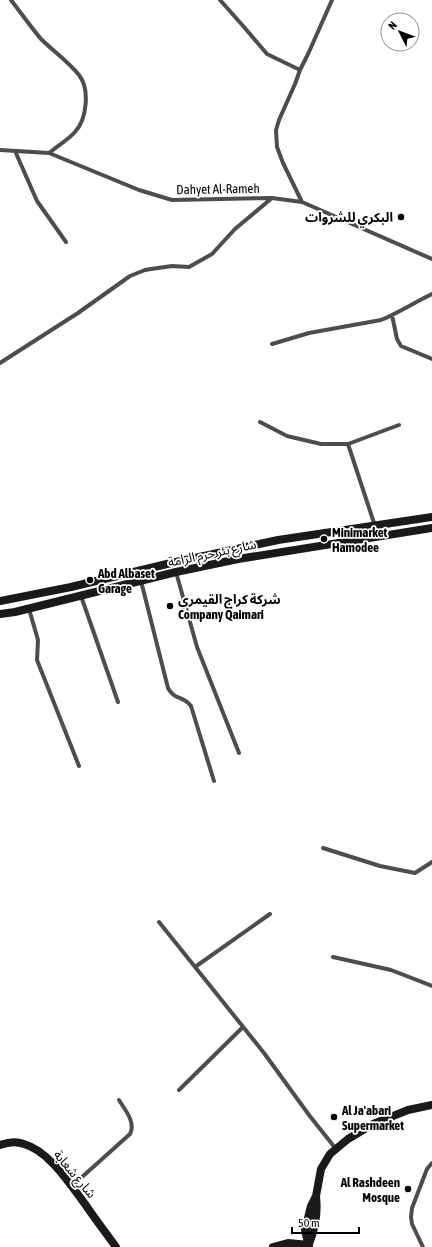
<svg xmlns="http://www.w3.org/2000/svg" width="432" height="1247" font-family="'Asap Condensed','Noto Sans Arabic',sans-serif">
<rect width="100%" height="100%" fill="#fff"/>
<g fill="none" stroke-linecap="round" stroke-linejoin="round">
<!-- street -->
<path stroke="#4d4d4d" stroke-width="4" d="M11 0C21 13 31 27 41 39 53 51 68 61 79 75 90 89 87 119 75 132 68 140 57 146 49 153
M220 0 244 27 267 54 300 70
M0 150 49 153 139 190 172 200 272 198 302 202 432 259
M15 151 37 201 66 242
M302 202 283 163 277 147 276 130 279 120 295 84 300 70 309 52 332 0
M392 315 397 339 401 346 432 359
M272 344 309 333 381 320C398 313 415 302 432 294
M0 363 78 313 130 276 145 270 151 269 172 266 189 267 212 254 235 229 272 198
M260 422 287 436 321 444H348L399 425
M348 444 375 526
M176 572 197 647 239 753
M141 581 168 688C174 700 184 696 191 706L214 781
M81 596 118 702
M29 609 38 640 37 660 79 766
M323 848 380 866 415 873 432 862
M159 922 264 1053 309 1115 336 1149
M333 957 391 970 432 986
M195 967 270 914
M179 1090 243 1027
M72 1186 130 1134C136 1122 125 1110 119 1100
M423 1247 412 1224 411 1217 412 1208 427 1169 432 1163"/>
<!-- secondary -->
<path stroke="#1a1a1a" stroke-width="8" d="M0 601 71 587 171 563 278 540 432 517
M0 614 15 612 176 572 238 559 432 528
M0 1145C8 1142 16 1141 24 1144 49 1151 70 1184 85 1204 95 1219 106 1233 116 1247
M309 1244C315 1229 318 1213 316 1197
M273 1247 288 1243 309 1245
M309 1247 305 1230 311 1206 316 1196 321 1169 330 1154 348 1139 373 1124 408 1110 432 1105"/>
</g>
<!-- markers -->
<g fill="#000" stroke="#fff" stroke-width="1.5">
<circle cx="401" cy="217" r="4"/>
<circle cx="324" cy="539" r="4"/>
<circle cx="90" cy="580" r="4"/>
<circle cx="170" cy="606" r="4"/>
<circle cx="334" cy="1117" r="4"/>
<circle cx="408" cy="1189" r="4"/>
</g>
<g text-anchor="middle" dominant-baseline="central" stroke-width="3.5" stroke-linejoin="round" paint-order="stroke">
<!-- street labels -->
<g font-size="13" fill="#000" stroke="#fff">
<text transform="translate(218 189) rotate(-1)">Dahyet Al-Rameh</text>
<text transform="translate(212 553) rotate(-12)">شارع بئر حرم الرامة</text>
<text transform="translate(75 1174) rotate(50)">شارع شعابة</text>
</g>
<!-- poi labels -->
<g font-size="13" font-weight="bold" fill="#000" stroke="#fff" text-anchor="start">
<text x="393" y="217" text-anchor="end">البكري للشروات</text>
<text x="332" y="532">Minimarket<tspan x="332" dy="15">Hamodee</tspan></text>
<text x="98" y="573">Abd Albaset<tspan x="98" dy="15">Garage</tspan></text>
<text x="178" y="599">شركة كراج القيمري<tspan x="178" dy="15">Company Qaimari</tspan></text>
<text x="342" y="1110">Al Ja'abari<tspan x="342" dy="15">Supermarket</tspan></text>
<text x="400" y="1182" text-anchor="end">Al Rashdeen<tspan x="400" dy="15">Mosque</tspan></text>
</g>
</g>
<!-- north arrow -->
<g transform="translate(400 32) rotate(312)"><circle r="19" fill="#ffffff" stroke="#999999"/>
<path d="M0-3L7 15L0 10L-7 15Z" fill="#000000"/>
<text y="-6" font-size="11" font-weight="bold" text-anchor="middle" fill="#000000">N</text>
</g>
<!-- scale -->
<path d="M292 1227v6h67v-6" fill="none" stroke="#000000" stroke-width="2"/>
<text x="298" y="1227" font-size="12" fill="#000000" stroke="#ffffff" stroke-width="3" paint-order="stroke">50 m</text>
</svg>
